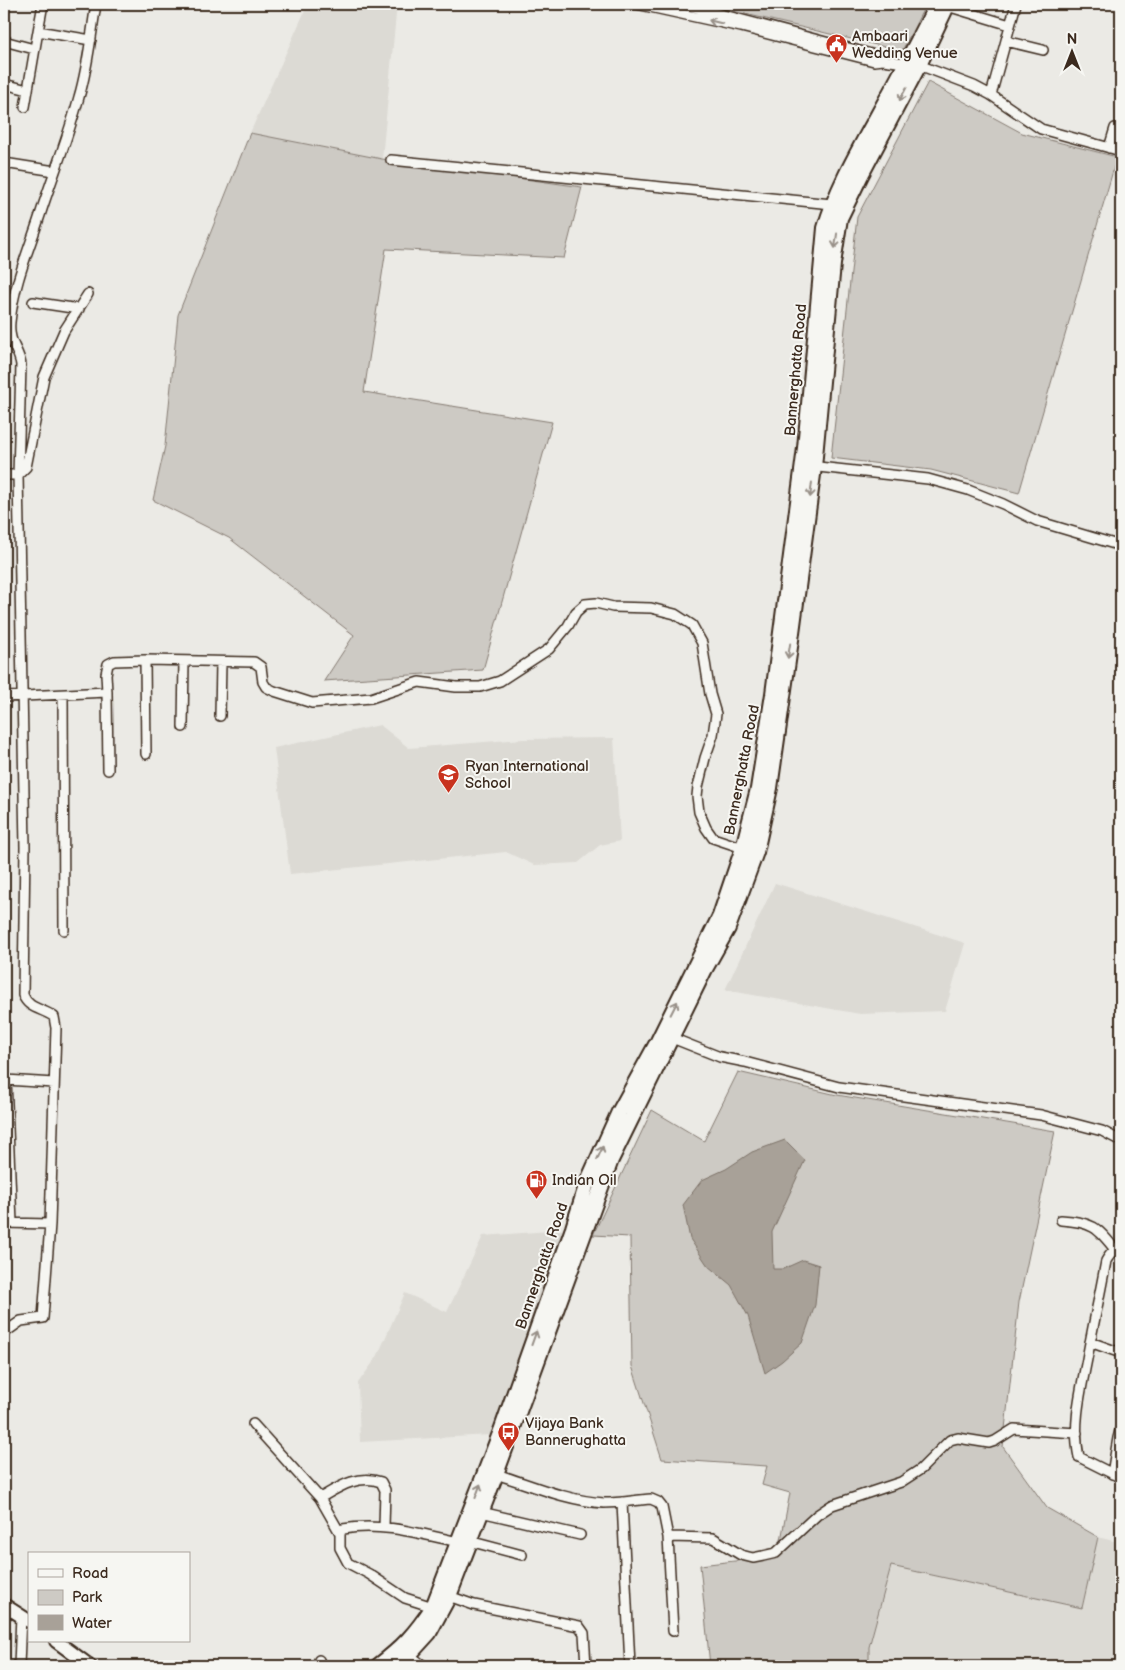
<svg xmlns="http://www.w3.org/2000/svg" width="1125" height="1670" font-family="'Balsamiq Sans',sans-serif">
<rect width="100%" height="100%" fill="#ebeae5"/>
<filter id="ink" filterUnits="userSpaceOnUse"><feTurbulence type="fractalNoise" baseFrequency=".02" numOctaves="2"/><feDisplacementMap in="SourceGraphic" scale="10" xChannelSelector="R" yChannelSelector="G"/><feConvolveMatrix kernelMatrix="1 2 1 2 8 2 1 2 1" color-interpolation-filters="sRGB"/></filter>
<g filter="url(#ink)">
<!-- built -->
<path fill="#dcdad4" d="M308 4H397L382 159 250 133Z
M380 725 409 748 523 739 614 738 620 841 600 845 578 863 534 865 506 852 290 874 274 748Z
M775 883 965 943 945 1011 860 1014 725 990Z
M563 1230 491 1435 360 1442 358 1383 377 1357 405 1293 447 1312 483 1236Z
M1098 1537 1121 1543V1666H869V1647L891 1566 1082 1608Z"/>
<!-- green -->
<path fill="#cdcac4" stroke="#847a71" d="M703 4H926L902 51Z
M928 82 1022 133 1117 157 1019 493 931 470 831 458 857 217Z
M250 133 382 159 582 187 564 258 386 249 364 392 552 422 483 670 324 681 354 635 229 538 153 500 165 446 178 315Z
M738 1072 837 1095 1055 1131 1019 1302 1003 1447 1047 1508 1098 1537 1082 1608 891 1566 869 1647V1666H710L700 1565 778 1556 790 1493 762 1485 767 1466 662 1459 632 1366 630 1237 593 1235 652 1110 704 1141Z"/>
<!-- water -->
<path fill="#a8a198" stroke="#7c7167" d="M785 1140 805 1160 772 1232 773 1269H783L803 1260 819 1265 815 1305 802 1343 782 1361 765 1373 748 1316 731 1285 708 1266 690 1239 683 1205 702 1180 726 1169 752 1152Z"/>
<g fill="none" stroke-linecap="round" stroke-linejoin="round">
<defs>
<path id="minor" d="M636 4 741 27 874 61 883 60 919 65 974 86 991 95 1041 129 1121 151
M682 4 875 55 879 58
M947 6 1010 25
M38 31 43 4
M4 41 34 49
M1006 41 1043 50
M4 84 28 90
M991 95 1016 4
M25 107 38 31 91 40
M1109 148 1115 128
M391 160 832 204
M4 163 55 171
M33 302 79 309
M809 466 928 479 968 490 1003 504 1037 521 1121 546
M4 475H18L26 467 44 377 64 331 88 294
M145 660 146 754
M107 692 108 770
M63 695 64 930
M4 697 107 692 106 674 108 664 114 661 145 660 254 662 261 667 263 682 266 687 274 691 312 703 371 698 419 682 456 687H480L500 681 549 649 568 626 576 612 585 604 596 603 613 607 651 608 675 614 692 625 702 643 710 694 716 714 713 735 705 758 698 787 697 796 699 812 706 828 713 838 743 848
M220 716 221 662
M183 727 184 661
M672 1038 720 1057 745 1062 839 1087 1041 1115 1102 1131 1121 1141
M1061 1220C1092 1222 1098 1227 1116 1251
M4 1223 50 1224 56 1028 54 1017C43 1008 29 1010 23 995L25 847 18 475 21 365C19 349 8 344 10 322 14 281 31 245 43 206 55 170 69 134 79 97 88 67 91 35 96 4
M12 1223 6 1080 54 1083
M1121 1251C1113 1250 1110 1254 1106 1261 1100 1294 1093 1326 1087 1359 1081 1390 1072 1426 1079 1457L1121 1478
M4 1333 21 1321 43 1318 50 1224
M1090 1342 1121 1353
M253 1424 320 1498 340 1533
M496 1474C531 1485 568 1501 604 1503 620 1503 635 1500 651 1499L658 1502 662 1507 668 1537 673 1631
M1112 1474 1118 1438 1121 1427
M320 1498C339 1487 358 1474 381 1482L385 1490 384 1527
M622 1502 630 1666
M481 1512 580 1535
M668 1537 713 1538 741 1555 753 1558 763 1556 776 1553 817 1515 832 1505 901 1482 921 1469 950 1440 958 1438 989 1443 995 1441 1014 1429 1077 1433
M469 1541 522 1555
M446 1595 474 1605 579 1626 584 1633 586 1666
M433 1607 405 1598 369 1574 348 1563 340 1548V1533L343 1529C382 1522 421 1534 459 1542
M409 1655 424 1666
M319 1660 321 1666
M19 1666 21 1615"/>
<path id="secondary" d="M4 1605 29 1621
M56 1641 90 1666"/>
<path id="primary" d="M378 1666C403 1647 415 1634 433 1607L501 1431 573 1228 587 1183 619 1112 658 1041 720 916 743 848 758 789 773 694 805 448 825 228C837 187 859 150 879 113 899 77 918 41 937 4
M394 1666 409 1655 429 1633 449 1596 496 1474 611 1160 705 969 728 928 756 852 770 788 791 640 814 467 833 264 840 218 861 175 919 65 948 4"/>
</defs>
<!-- minor casing -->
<use href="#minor" stroke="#3b2a1e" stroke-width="12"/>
<!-- secondary casing -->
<use href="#secondary" stroke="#3b2a1e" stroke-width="16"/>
<!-- primary casing -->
<use href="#primary" stroke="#3b2a1e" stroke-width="18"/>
<!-- minor -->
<use href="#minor" stroke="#f6f6f2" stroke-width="9"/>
<!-- secondary -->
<use href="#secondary" stroke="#f6f6f2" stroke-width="12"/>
<!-- primary -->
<use href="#primary" stroke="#f6f6f2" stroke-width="14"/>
</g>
<!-- one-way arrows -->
<defs><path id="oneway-shaft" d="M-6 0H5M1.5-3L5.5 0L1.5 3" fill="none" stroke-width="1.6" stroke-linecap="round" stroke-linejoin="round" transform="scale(1.25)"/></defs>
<g stroke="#989088">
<use href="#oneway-shaft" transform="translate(716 22) rotate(-167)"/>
<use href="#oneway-shaft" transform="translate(903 94) rotate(118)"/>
<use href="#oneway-shaft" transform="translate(836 241) rotate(98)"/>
<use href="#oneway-shaft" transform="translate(811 490) rotate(97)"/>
<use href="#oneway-shaft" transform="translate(789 651) rotate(99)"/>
<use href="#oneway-shaft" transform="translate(674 1008) rotate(-63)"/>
<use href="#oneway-shaft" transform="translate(600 1153) rotate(-66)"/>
<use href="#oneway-shaft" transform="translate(534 1338) rotate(-70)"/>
<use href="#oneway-shaft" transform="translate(478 1491) rotate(-70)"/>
</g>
</g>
<!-- icons -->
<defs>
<symbol id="civic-pin" viewBox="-11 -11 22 30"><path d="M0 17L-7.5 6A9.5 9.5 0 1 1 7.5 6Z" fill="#c8321e" stroke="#f6f6f2"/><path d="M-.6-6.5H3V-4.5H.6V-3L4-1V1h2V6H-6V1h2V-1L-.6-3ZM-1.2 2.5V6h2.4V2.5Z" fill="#fff"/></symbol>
<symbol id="school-pin" viewBox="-11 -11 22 30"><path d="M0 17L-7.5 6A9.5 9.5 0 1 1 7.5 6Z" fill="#c8321e" stroke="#f6f6f2"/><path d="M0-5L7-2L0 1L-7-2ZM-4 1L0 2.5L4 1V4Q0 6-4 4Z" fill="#fff"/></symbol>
<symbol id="fuel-pin" viewBox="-11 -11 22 30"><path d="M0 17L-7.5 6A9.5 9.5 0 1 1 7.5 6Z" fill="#c8321e" stroke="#f6f6f2"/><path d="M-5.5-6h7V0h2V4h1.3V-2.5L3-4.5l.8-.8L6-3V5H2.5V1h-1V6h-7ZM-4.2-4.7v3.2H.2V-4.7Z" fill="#fff"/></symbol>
<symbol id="bus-pin" viewBox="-11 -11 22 30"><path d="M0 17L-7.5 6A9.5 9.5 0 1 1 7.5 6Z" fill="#c8321e" stroke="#f6f6f2"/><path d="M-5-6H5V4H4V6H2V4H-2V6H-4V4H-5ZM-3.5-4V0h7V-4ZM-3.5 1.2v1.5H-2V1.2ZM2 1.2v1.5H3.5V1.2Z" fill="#fff"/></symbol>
</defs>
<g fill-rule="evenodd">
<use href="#civic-pin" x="824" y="32" width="25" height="34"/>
<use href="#school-pin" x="436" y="762" width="25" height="34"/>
<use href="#fuel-pin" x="524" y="1168" width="25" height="34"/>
<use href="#bus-pin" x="496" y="1420" width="25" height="34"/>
</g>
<g text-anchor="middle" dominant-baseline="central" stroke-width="4" stroke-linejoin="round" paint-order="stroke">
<!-- poi labels -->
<g font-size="15" fill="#3b2a1e" stroke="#f6f6f2" text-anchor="start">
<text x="852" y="36">Ambaari<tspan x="852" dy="17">Wedding Venue</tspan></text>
<text x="465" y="766">Ryan International<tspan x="465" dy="17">School</tspan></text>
<text x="552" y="1180">Indian Oil</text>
<text x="525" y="1423">Vijaya Bank<tspan x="525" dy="17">Bannerughatta</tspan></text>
</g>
<!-- street labels -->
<g font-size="15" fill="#3b2a1e" stroke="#f6f6f2">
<text transform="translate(796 370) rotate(-85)">Bannerghatta Road</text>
<text transform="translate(742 770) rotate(-79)">Bannerghatta Road</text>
<text transform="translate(542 1266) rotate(-71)">Bannerghatta Road</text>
</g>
</g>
<!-- margin -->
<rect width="1125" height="1670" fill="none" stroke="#f6f6f2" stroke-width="20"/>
<rect x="10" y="10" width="1105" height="1650" fill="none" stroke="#3b2a1e" stroke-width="2" filter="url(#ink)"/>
<!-- legend -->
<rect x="28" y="1552" width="162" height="90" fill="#f6f6f2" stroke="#aba49d"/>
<rect x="38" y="1569" width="25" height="8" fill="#f6f6f2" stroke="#aba49d"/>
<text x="72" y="1578" font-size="15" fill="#3b2a1e">Road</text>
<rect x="38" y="1590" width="25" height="15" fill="#cdcac4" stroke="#aba49d"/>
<text x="72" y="1602" font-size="15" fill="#3b2a1e">Park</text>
<rect x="38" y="1615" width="25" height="15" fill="#a8a198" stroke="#aba49d"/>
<text x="72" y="1628" font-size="15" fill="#3b2a1e">Water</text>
<!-- north arrow -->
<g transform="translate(1072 52)" stroke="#f6f6f2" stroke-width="4" paint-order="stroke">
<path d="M0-4L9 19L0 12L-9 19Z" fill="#3b2a1e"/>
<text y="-8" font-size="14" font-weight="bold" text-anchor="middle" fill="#3b2a1e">N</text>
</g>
</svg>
